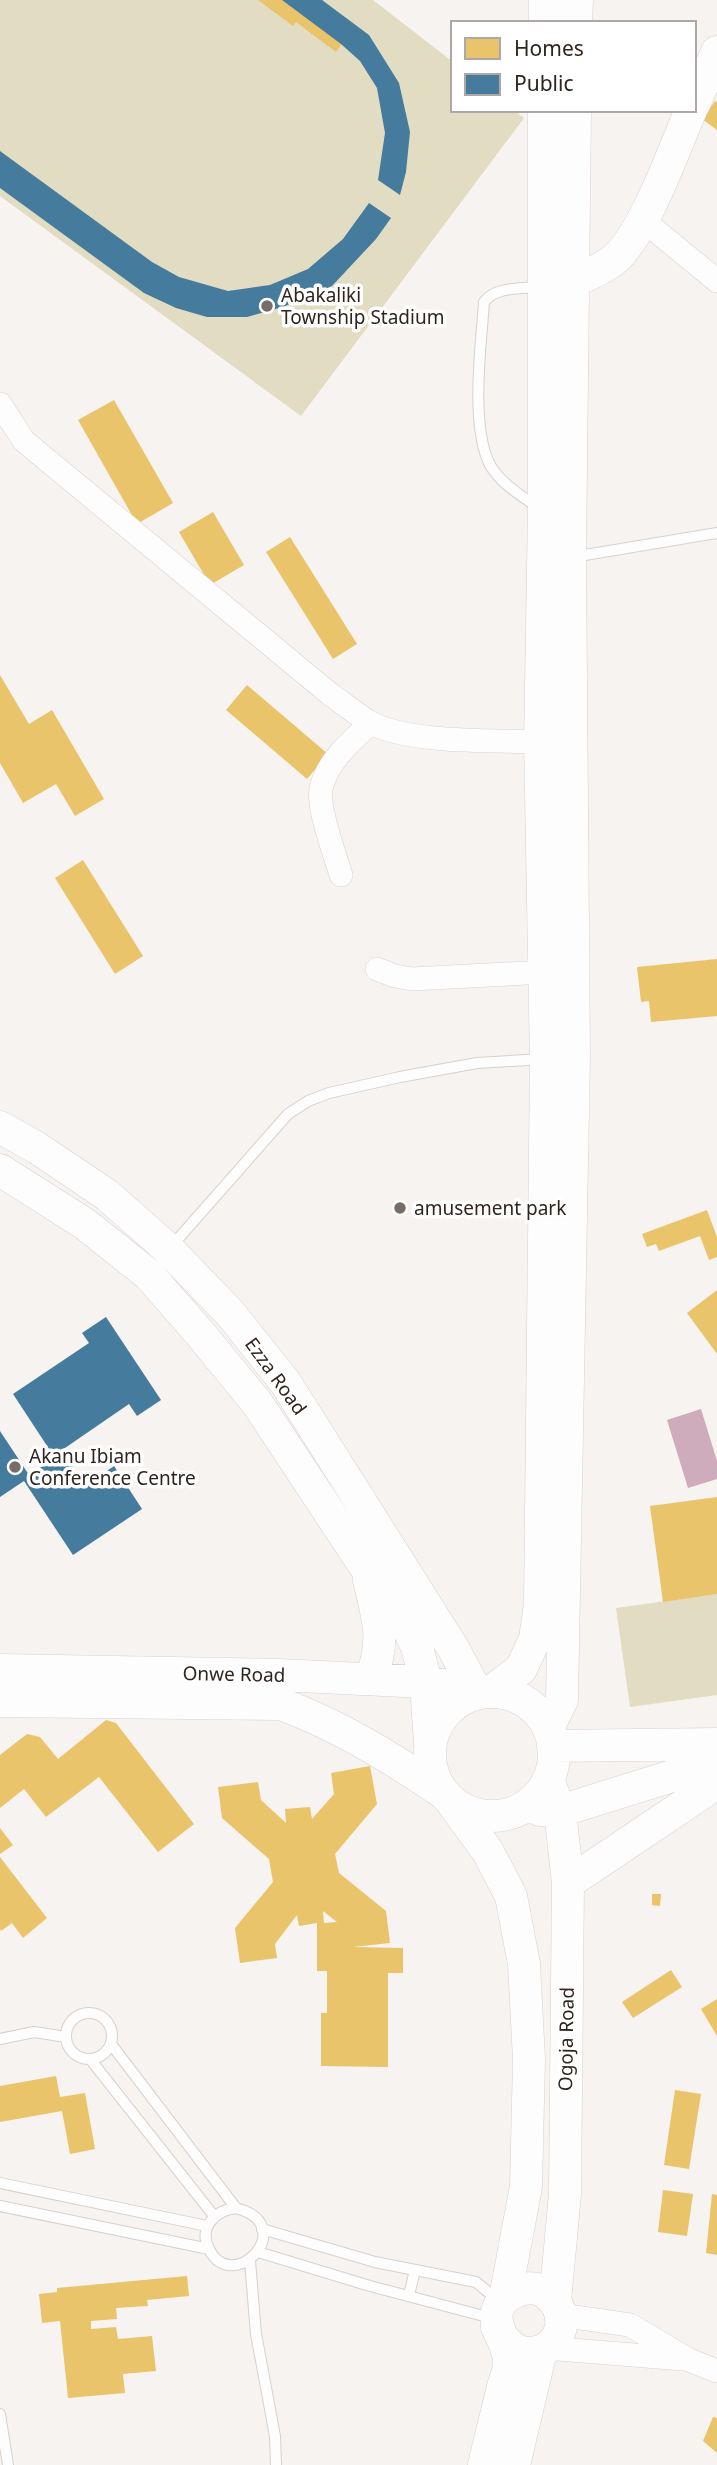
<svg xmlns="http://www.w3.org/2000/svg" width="717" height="2465" font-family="'Noto Sans',sans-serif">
<rect width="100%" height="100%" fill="#f6f3f1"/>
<!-- green -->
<path fill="#e2dcc3" d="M0 0H373L453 62V110H514L524 118 301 416 0 196Z
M717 1594V1695L630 1707 616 1608Z"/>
<!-- water -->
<path fill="#ceacbc" d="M701 1409 717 1461V1479L688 1488 667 1420Z"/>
<!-- homes -->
<path fill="#e9c46a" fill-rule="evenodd" d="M258 0H317L315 2 352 30 336 52 296 22 293 26Z
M715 101 717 102V130L702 119Z
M114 400 173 503 137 524 78 420Z
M213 512 244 565 210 585 179 532Z
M290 537 357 644 333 659 266 552Z
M0 675 29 724 52 710 104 799 75 816 56 784 23 803 0 763Z
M247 685 328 754 307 779 226 710Z
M83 860 143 956 115 974 55 878Z
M717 959V1016L651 1022 649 1001 641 1002 637 967Z
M707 1210 717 1237V1257L709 1260 700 1236 659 1251 656 1244 647 1247 642 1234Z
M717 1290V1354L687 1313Z
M717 1497V1594L663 1602 650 1506Z
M106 1720 116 1723 194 1824 158 1852 99 1777 46 1817 24 1789 0 1808V1755L27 1734 40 1737 58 1759Z
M370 1766 377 1804 335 1854 339 1873 386 1911 390 1943 353 1947 403 1948V1973H388V2067L321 2066V2013H327V1971H317V1923L299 1926 297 1915 275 1944 277 1958 240 1963 235 1928 273 1882 269 1859 222 1818 218 1787 258 1782 261 1800 286 1823 285 1809 310 1807 312 1819 334 1794 331 1773ZM323 1911 337 1922 324 1923Z
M0 1828 13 1845 0 1854Z
M0 1857 47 1918 23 1938 12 1923 1 1931 0 1929Z
M652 1894H661L660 1906 652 1905Z
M671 1970 682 1987 633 2018 622 2002Z
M717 1999V2036L701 2009Z
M56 2076 60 2097 85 2093 95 2149 70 2154 62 2111 0 2122V2086Z
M675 2090 701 2094 689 2169 664 2165Z
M663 2190 693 2194 687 2236 658 2232Z
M712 2194 717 2195V2255L706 2253Z
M187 2276 189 2296 147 2300 148 2306 116 2308 117 2319 91 2321V2329L116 2327 118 2339 152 2336 156 2371 123 2374 125 2393 68 2398 60 2321 42 2323 39 2294 57 2292V2288Z
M713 2417 717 2418V2453L703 2441Z"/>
<!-- public -->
<path fill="#457b9d" d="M282 0H322L369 35 399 83 410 132 406 172 400 195 378 180 385 133 377 88 360 61 341 44Z
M0 151 152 262 179 277 228 291 270 285 308 269 343 239 369 203 391 218 376 239 332 286 283 307 247 317H207L176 308 144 293 0 188Z
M106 1317 161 1400 137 1416 129 1404 62 1450 85 1486 114 1466 142 1509 73 1555 24 1481 0 1497V1431L29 1475 55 1458 13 1394 89 1343 82 1333Z"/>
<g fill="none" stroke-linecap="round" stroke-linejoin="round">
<defs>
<path id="lane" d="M539 508C523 497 500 483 490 465 470 426 481 346 484 302 496 286 522 289 541 287
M573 557 717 533
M170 1248 288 1114 308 1101 329 1093 400 1077 477 1063 543 1059
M66 2036a23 23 0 1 1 46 0a23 23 0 1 1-46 0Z
M0 2039 34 2032 66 2037
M111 2044 236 2208C301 2225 233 2297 209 2249 198 2227 216 2210 236 2208
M90 2059 214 2216
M0 2183 207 2226
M0 2206 209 2249
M262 2229 375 2262 476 2282 499 2301
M258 2252 370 2286 495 2319
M250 2261 256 2334 275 2436 276 2465
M409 2295 415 2270
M0 2414 8 2465"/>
<path id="street" d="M643 220 717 281
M0 404 24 441 330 694C343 703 356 714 369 722 410 744 494 740 540 742
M341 875C335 855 317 807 321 789 327 761 351 741 371 723
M377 969 395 976 412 979 546 972
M561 2315 630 2325 689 2360 717 2371
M546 2348 683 2359"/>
<path id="secondary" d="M545 23V0
M576 23 577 0
M694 104 717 52
M556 285C575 281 595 273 611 262 642 241 675 147 691 110
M0 1127 37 1148 107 1195 168 1249 230 1313 285 1382 453 1648 477 1693
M0 1170 85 1224 149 1275 203 1337 257 1403 366 1568 401 1613 417 1647 426 1682 430 1745
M369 1580C378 1619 386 1639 371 1679
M0 1670 279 1675 426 1682 446 1686
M492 1691 521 1669 535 1639 540 1605 546 1059 540 742 544 512V110
M430 1754a62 62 0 1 1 124 0a62 62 0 1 1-124 0Z
M0 1701 281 1704C340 1726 390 1757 442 1792
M548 1728 562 1700 574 1056 570 558 575 110
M553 1746 717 1744
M548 1780 560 1811 568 1883 565 2194 555 2301
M451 1801 488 1852 511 1896 524 1964 529 2059 526 2187 505 2298
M540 1810 560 1811 717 1762
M568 1883 717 1783
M484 2465C490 2439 497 2413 503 2387 505 2380 510 2369 509 2361 508 2337 480 2314 511 2294 519 2289 528 2287 537 2289 545 2291 553 2298 557 2305 578 2346 517 2377 497 2327
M514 2465 541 2351"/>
</defs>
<!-- lane casing -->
<use href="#lane" stroke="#d9d0cd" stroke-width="12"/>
<!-- street casing -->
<use href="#street" stroke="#d9d0cd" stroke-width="24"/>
<!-- secondary casing -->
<use href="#secondary" stroke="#d9d0cd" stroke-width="33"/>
<!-- lane -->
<use href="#lane" stroke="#fefdfd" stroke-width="10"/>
<!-- street -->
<use href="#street" stroke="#fefdfd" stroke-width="23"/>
<!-- secondary -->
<use href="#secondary" stroke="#fefdfd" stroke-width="32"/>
</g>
<!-- markers -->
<g fill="#766c68" stroke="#fff" stroke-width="2.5">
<circle cx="267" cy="306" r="7"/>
<circle cx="400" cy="1208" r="7"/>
<circle cx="15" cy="1467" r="7"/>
</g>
<g text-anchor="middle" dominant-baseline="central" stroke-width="7" stroke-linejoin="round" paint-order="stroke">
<!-- poi labels -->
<g font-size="19" fill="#31241e" stroke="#fff" text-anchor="start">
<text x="281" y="295">Abakaliki<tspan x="281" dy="22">Township Stadium</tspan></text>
<text x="414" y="1208">amusement park</text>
<text x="29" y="1456">Akanu Ibiam<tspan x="29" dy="22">Conference Centre</tspan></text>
</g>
<!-- street labels -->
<g font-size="19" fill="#31241e" stroke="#fff">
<text transform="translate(276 1376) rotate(54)">Ezza Road</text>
<text transform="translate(234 1674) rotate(1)">Onwe Road</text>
<text transform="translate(566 2039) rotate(-89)">Ogoja Road</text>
</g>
</g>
<!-- legend -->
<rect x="451" y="21" width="245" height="91" fill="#ffffff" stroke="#ada7a5" stroke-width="2"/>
<rect x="465" y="38" width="35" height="21" fill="#e9c46a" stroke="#ada7a5" stroke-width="2"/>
<text x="514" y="56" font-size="21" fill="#31241e">Homes</text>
<rect x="465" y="74" width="35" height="21" fill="#457b9d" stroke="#ada7a5" stroke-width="2"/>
<text x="514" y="91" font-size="21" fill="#31241e">Public</text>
</svg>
